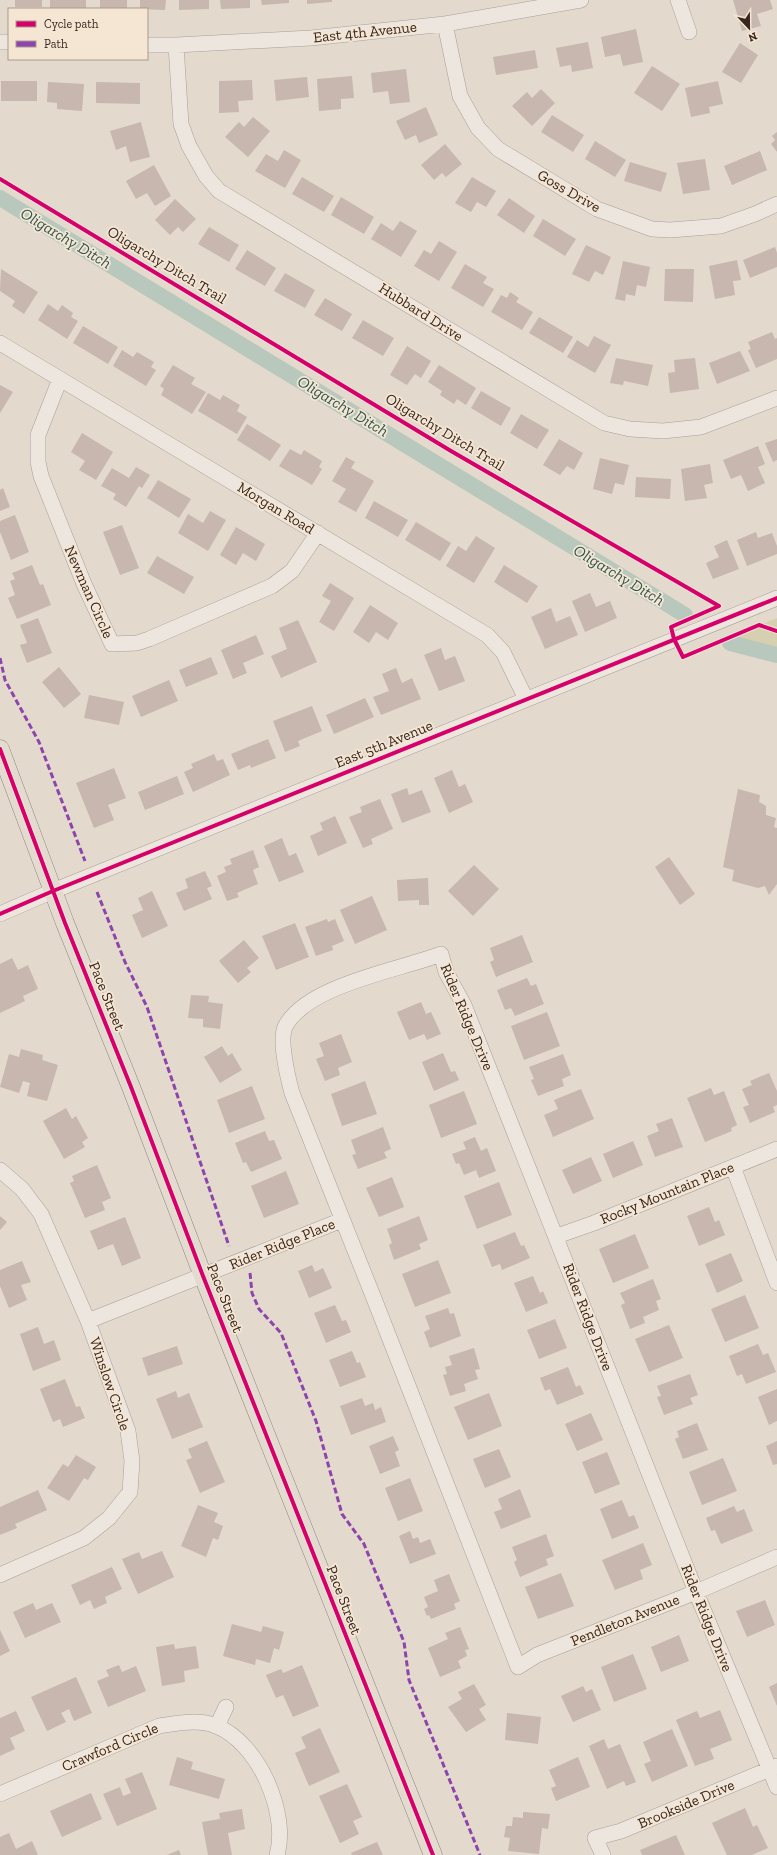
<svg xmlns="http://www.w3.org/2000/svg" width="777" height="1855" font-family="'Zilla Slab',serif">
<rect width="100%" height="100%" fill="#e4d9cd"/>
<!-- green -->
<path fill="#d6d0b0" d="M777 618V653L725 639Z"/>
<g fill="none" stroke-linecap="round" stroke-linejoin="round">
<!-- canal -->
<path stroke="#b9c8bc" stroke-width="16" d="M0 198 685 615
M730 643 777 655"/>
</g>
<!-- building -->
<path fill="#c7b7ae" d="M15 0H42V7H15Z
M50 0H86V8H50Z
M100 0H127V9H100Z
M140 0H166L165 10 140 9Z
M179 0H209V9L179 10Z
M220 0H250V8L221 9Z
M261 0H289V3L262 5Z
M307 0H332V2L307 4Z
M733 0H770L773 9 757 14 761 26 742 31Z
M636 29 643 62 623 66 620 54 605 57 601 37Z
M588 42 593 68 572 72 571 65 560 67 556 48Z
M740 43 758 55 741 83 722 72Z
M535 50 538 68 496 75 493 57Z
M652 66 680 84 662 111 634 93Z
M406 69 410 102 390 104 388 91 373 93 371 73Z
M352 76 354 98 341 99V109L319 111 317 79Z
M307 77 309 97 276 101 274 80Z
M252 80 253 100 238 101 239 112 219 113V81Z
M1 81H37V101H1Z
M718 81 723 104 709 107 710 113 691 117 685 88Z
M48 82 84 84 82 111 57 109V103L47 102Z
M96 82 140 83V104L96 103Z
M541 89 555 103 532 126 512 106 527 92 532 98Z
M426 107 438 135 419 143 416 135 405 140 396 121Z
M552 115 584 135 573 152 541 132Z
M253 117 270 131 248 157 225 137 239 122 244 127Z
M141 122 150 157 130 162 126 146 116 150 110 131Z
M777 132V152L771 144 775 140 772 136Z
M595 141 626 160 615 177 585 159Z
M445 144 462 164 446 177 442 173 434 180 421 165Z
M284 150 301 160 285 188 255 171 266 154 278 161Z
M760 151 767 170 732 185 724 166Z
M705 159 710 190 683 194 677 163Z
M630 162 667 173 661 192 624 181Z
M154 165 171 196 155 206 147 193 136 199 126 181Z
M302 177 334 196 324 212 292 194Z
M472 177 496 191 486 207 477 202 471 212 455 203Z
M341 197 374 217 364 234 331 215Z
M509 198 535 216 524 233 497 215Z
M175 199 196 219 183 232 178 227 170 235 155 220Z
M543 219 576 239 565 256 533 236Z
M400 221 417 231 401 257 371 239 381 223 393 231Z
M209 227 239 245 229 262 198 244Z
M439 241 457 252 439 281 414 266 424 250 431 254Z
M586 245 611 257 603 275 595 271 589 282 572 274Z
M775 247 777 253V267L750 278 743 260Z
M247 250 276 268 265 286 235 269Z
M737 260 741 280 733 281 735 295 715 299 709 266Z
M623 261 650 267 646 287 637 285 635 296 626 294 625 301 615 299Z
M465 264 487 277 483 283 494 289 483 307 451 288Z
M1 269 38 292 24 314 12 306 15 301 0 291Z
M665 269H694L693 302 664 301Z
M285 273 315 290 305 308 274 291Z
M510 292 519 298 516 302 533 312 522 330 491 312 501 295 507 298Z
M325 298 352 314 342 331 314 315Z
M48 304 58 311 62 305 73 313 71 317 78 321 67 339 38 320Z
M539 317 573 337 563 353 529 333Z
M363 320 394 338 383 356 352 338Z
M83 326 118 347 108 364 73 343Z
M772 332 775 339 777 338V359L756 368 748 350 751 349 748 342Z
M594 336 611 345 595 373 567 357 577 340 588 347Z
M407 346 431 361 421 378 415 374 407 385 390 375Z
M122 350 133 357 137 352 154 362 151 367 156 370 146 386 113 366Z
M740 351 750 371 717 384 709 363Z
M616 358 653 365 648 386 624 381 623 385 610 383Z
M695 358 699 389 670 393 668 373 675 372 674 360Z
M173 365 195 378 191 384 206 392 192 414 161 395 164 389 160 386Z
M439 365 476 388 466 405 457 399 454 404 440 395 442 391 428 382Z
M0 385 13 392 0 413Z
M481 391 511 408 501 426 471 408Z
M208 393 220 400 223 395 240 405 237 411 247 417 237 434 198 411Z
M521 414 549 430 537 449 510 433Z
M247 424 281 445 270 461 237 440Z
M82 433 113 452 96 480 79 470 85 461 71 452Z
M559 439 583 453 574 470 567 466 560 475 543 465Z
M777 439V460L773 462 765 443Z
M758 446 765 464 758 467 765 483 748 491 741 475 731 479 723 460Z
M290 449 301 455 304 450 322 461 319 467 322 469 312 485 279 466Z
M346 457 355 462 351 468 374 481 356 512 338 502 346 489 332 481Z
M600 458 629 465 624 485 615 483 612 494 593 489Z
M710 464 713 483 704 485 707 498 685 501 681 469Z
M136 467 150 475 142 488 139 486 126 507 113 499 116 494 101 486 112 468 129 478Z
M636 477 671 479 670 499 635 497Z
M158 480 191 499 179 518 147 498Z
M3 488 10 507 0 511V490Z
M374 501 408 520 398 537 365 518Z
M210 511 226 520 208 551 178 533 188 514 203 523Z
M15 515 29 552 11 560 0 532V521Z
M416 522 451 543 440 561 405 540Z
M122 525 139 568 120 575 103 532Z
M236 527 265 544 256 561 243 553 236 565 220 555Z
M756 532 758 538 772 533 777 546V554L747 566 737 540Z
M476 536 495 548 474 583 446 566 458 546 466 551Z
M727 540 739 569 713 579 706 563 719 557 714 546Z
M157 556 194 577 184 594 147 573Z
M32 565 40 585 43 584 51 605 17 619 8 598 15 595 10 581 15 579 12 573Z
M504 565 538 586 527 603 494 582Z
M330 583 354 598 334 631 319 622 331 601 322 596Z
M590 593 596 607 610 601 617 618 585 632 572 601Z
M370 605 398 623 388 640 376 632 369 643 353 632Z
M551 608 556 622 570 616 578 635 545 649 531 617Z
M38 618 52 653 27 663 20 645 27 643 20 625Z
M298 620 317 662 281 678 271 656 287 649 279 628Z
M256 635 264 654 243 663 247 673 233 679 221 650Z
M441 648 445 660 455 656 465 681 439 691 424 655Z
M211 657 218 674 186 687 179 670Z
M59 667 81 694 64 708 42 682Z
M396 668 402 683 412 678 421 699 381 715 373 697 389 691 382 674Z
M169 680 178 701 141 717 132 696Z
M89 695 124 702 119 725 84 718Z
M365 698 374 717 334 734 326 715Z
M312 706 322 731 298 741 300 746 285 752 273 721Z
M268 739 276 758 251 768 250 765 238 770 231 754Z
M214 754 217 761 223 759 230 775 193 792 184 772 193 768 191 764Z
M114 768 126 798 108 805 114 820 94 828 76 783Z
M452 770 459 787 465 784 473 802 449 813 434 778Z
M177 776 184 794 145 810 138 792Z
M407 788 409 795 422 790 431 812 402 823 391 794Z
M738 789 760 795 759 802 766 806V815L776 818 774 827 777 828V884L769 895 765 886 758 888 732 881 734 870 723 867Z
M380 799 393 829 371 839 373 844 363 848 349 817 362 812 360 807Z
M335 816 347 843 318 856 310 836 323 830 320 823Z
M282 838 289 856 296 853 304 872 279 882 264 846Z
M253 850 259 867 253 870 258 884 237 893 239 897 227 901 217 876 226 872 224 867 232 864 230 859Z
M669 857 695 894 680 905 655 867Z
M474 865 499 889 473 916 448 891Z
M205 871 212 886 207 888 212 899 184 911 176 893 188 888 185 879Z
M428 878 429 905H419V900L398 901 397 880Z
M152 891 168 926 142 938 132 915 143 910 138 898Z
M372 896 387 930 355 944 340 910Z
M327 919 328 922 335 919 344 941 332 946 333 950 316 956 305 927Z
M295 923 309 957 276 970 262 936Z
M522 935 533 962 496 977 490 962 494 960 490 948Z
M244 940 259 958 247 968 251 972 238 983 219 961Z
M12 958 18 970 28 965 38 989 23 996 25 1001 0 1013V964Z
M527 978 531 986 536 984 544 1004 515 1016 511 1008 505 1010 497 990Z
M191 995 209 996 208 1002 223 1004 220 1029 203 1027V1019L188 1018Z
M421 1002 426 1014 431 1012 441 1034 427 1040 424 1034 409 1040 397 1012Z
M547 1012 560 1046 524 1060 511 1026Z
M341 1034 352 1062 338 1068 340 1075 325 1081 316 1059 324 1056 319 1043Z
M222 1046 228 1056 232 1053 242 1070 220 1083 204 1057Z
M21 1049 43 1055 42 1060 58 1065 47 1101 27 1096 30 1083 23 1081 19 1093 0 1087 9 1054 19 1057Z
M443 1053 451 1072 455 1071 459 1080 434 1091 422 1062Z
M563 1054 571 1075 562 1079 564 1086 538 1096 531 1080 534 1079 529 1067Z
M769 1073 777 1091V1105L773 1107 775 1112 750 1123 743 1107 749 1105 742 1089 752 1085 750 1081Z
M365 1081 377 1114 342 1126 331 1094Z
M252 1086 265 1119 229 1133 217 1100Z
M711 1088 714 1095 724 1091 737 1125 731 1128 732 1131 705 1142 687 1098Z
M581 1089 594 1119 553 1137 544 1115 558 1109 554 1100Z
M464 1091 477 1124 441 1138 429 1105Z
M66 1108 72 1119 76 1116 88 1138 82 1142 85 1147 64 1159 43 1121Z
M672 1118 683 1147 655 1157 647 1136 659 1131 656 1124Z
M383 1127 391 1149 384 1152 387 1158 358 1169 352 1155 356 1154 351 1140Z
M265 1131 269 1141 274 1140 282 1159 251 1172 246 1162 243 1163 235 1143Z
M475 1137 481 1151 487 1148 496 1171 479 1178 476 1170 464 1175 459 1163 456 1164 452 1154 466 1149 463 1142Z
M633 1141 643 1165 613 1178 603 1154Z
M591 1157 602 1181 573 1194 562 1170Z
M97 1165 111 1198 102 1202 105 1210 85 1218 70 1183 74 1181 72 1176Z
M286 1171 299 1204 264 1218 251 1186Z
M392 1177 404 1207 379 1217 366 1188Z
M499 1182 512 1215 477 1229 464 1196Z
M709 1207 715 1222 719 1220 725 1235 699 1246 687 1216Z
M0 1216 7 1222 0 1230Z
M419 1216 428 1240 419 1244 421 1249 394 1260 389 1245 392 1243 387 1229Z
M125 1217 141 1258 122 1266 113 1244 98 1250 90 1231Z
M515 1232 521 1246 524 1245 530 1258 502 1270 500 1264 492 1267 483 1245Z
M635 1234 649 1268 613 1283 599 1249Z
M731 1253 743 1281 717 1293 705 1264Z
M438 1260 451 1293 415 1307 402 1274Z
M22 1261 31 1282 21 1285 27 1300 9 1308 0 1286V1270Z
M312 1265 315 1272 323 1268 332 1288 309 1298 298 1271Z
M533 1276 540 1293 543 1291 548 1303 526 1312 514 1283Z
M653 1279 661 1299 656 1301 659 1310 643 1317 645 1323 630 1329 621 1305 625 1303 620 1293Z
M745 1295 759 1328 725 1342 711 1309Z
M335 1305 342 1321 346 1320 351 1332 326 1343 314 1313Z
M448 1308 450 1314 454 1313 461 1336 430 1348 424 1332 430 1329 425 1316Z
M555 1319 567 1348 539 1359 527 1330Z
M669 1325 683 1358 649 1372 635 1339Z
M38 1327 44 1344 54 1340 61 1360 33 1371 20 1334Z
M758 1344 763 1355 768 1353 776 1372 746 1384 742 1374 737 1376 729 1356Z
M177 1346 183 1364 148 1376 142 1358Z
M474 1348 480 1369 475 1370 478 1379 464 1384 466 1391 450 1396 443 1375 447 1374 445 1367 452 1365 449 1356Z
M352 1351 357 1363 360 1362 366 1377 340 1387 329 1360Z
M568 1367 576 1387 580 1385 584 1394 557 1405 550 1389 545 1391 540 1378Z
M690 1374 698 1395 690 1398 693 1404 664 1415 657 1397 661 1396 657 1386Z
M65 1379 76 1407 80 1406 85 1418 63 1427 60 1419 53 1422 40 1389Z
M777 1389V1421L769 1425 758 1397Z
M176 1391 178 1398 189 1393 203 1427 172 1439 156 1399Z
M489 1393 502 1426 468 1440 454 1407Z
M362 1398 365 1406 373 1403 375 1410 381 1407 386 1422 351 1435 340 1406Z
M591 1413 603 1440 577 1451 565 1424Z
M697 1423 708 1450 683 1459 675 1439 679 1437 677 1431Z
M393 1436 399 1450 395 1452 400 1466 380 1474 369 1446Z
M207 1441 225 1482 200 1493 186 1460 192 1458 188 1449Z
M777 1441V1464L773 1465 766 1446Z
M499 1449 511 1477 485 1488 473 1459Z
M607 1452 620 1484 595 1494 582 1462Z
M76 1455 96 1467 88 1480 84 1478 69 1501 47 1488 63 1464 68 1467Z
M723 1458 737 1491 702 1505 689 1472Z
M410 1478 423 1511 398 1521 385 1488Z
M520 1489 531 1517 501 1529 494 1512 502 1509 498 1499Z
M38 1490 47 1510 15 1524 17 1528 0 1535V1507Z
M622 1500 629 1517 634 1515 639 1528 612 1539 600 1509Z
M198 1505 218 1513 214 1522 223 1526 218 1540 213 1538 206 1557 181 1546Z
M734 1506 737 1512 744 1509 753 1531 721 1544 715 1530 711 1531 706 1518Z
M410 1531 413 1539 418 1537 420 1543 430 1539 436 1554 410 1564 399 1536Z
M546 1534 554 1556 546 1559 548 1565 520 1577 514 1562 517 1560 512 1547Z
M643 1543 652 1565 640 1570 643 1579 615 1590 602 1560Z
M162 1551 174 1577 138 1594 122 1559 139 1552 142 1559Z
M112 1567 122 1589 105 1597 107 1603 94 1609 90 1600 80 1605 71 1585Z
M561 1573 574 1606 538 1619 525 1587Z
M449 1574 460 1601 454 1604 456 1609 431 1619 429 1615 427 1616 424 1609 428 1607 424 1597 438 1591 434 1580Z
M765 1600 775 1625 747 1637 736 1611Z
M33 1603 36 1610 52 1603 61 1622 25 1638 13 1612Z
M232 1624 261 1632 263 1626 284 1632 279 1650 274 1648 270 1663 256 1659 255 1665 223 1656Z
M460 1627 469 1649 465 1650 467 1656 458 1661 461 1668 440 1677 428 1648 448 1639 445 1633Z
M0 1630 10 1651 0 1656Z
M679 1635 689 1661 661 1672 651 1647Z
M174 1644 175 1649 196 1646 199 1668 184 1671 185 1682 162 1686 156 1647Z
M633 1654 647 1689 614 1702 601 1667Z
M119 1665 122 1672 136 1666 146 1691 108 1707 97 1681 109 1676 106 1670Z
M302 1665 319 1706 293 1717 283 1695 276 1698 266 1675 281 1669 283 1673Z
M76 1677 92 1713 74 1721 69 1709 61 1713 66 1722 47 1731 31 1697Z
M777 1683V1706L769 1687Z
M474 1684 486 1705 479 1709 486 1720 466 1732 448 1707 462 1699 458 1692Z
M583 1686 586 1692 592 1689 601 1710 573 1722 561 1696Z
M720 1710 732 1740 710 1749 714 1759 695 1766 676 1720 697 1711 700 1718Z
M16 1711 25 1731 10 1738 15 1749 0 1756V1718Z
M507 1713 541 1717 538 1744 505 1740Z
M320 1728 340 1772 309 1786 295 1753 306 1748 301 1737Z
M672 1729 688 1766 652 1782 644 1764 651 1761 643 1742Z
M604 1739 608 1749 620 1744 636 1782 626 1786 624 1781 607 1789 589 1746Z
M177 1757 193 1762 191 1769 225 1779 219 1799 169 1785Z
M578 1757 590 1787 556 1801 551 1788 556 1786 549 1770Z
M142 1772 157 1809 117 1826 103 1794 120 1787 123 1796 131 1793 125 1779Z
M347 1784 362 1817 353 1821 359 1834 340 1843 319 1796Z
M91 1793 102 1819 62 1837 50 1811Z
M745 1808 753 1827 757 1825 768 1848 752 1855H727L712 1823Z
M242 1809 245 1829 228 1833 232 1855H208L202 1822 220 1819 219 1813Z
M523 1812 550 1814 548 1829 542 1828 539 1854 508 1851 510 1838 504 1837 506 1826H512L513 1817 523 1818Z
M9 1833 16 1849 32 1841 38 1855H0V1837Z
M676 1835 685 1855H642L640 1850Z
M377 1842 383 1855H352L351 1853Z
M179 1850 181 1855H167Z"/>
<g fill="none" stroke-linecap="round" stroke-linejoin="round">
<defs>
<path id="minor" d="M678 0 689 32
M445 24 460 96 478 128 498 149 597 209 652 229 670 230 721 226 755 214 777 204
M0 42H9
M147 45H176L311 38 445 24 581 0
M176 45 181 124 189 146 206 176 219 191 604 423 630 429 663 431 701 427 777 398
M0 343 487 635 503 652 526 699
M60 379 38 435V462L41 476 84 584 112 644 137 643 149 639 272 586 292 571 318 533
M0 914 53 891 777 598
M733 1167 777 1283
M0 1170 22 1189 41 1214 88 1321 128 1431 132 1461 130 1492 109 1518 84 1538 0 1575
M557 1236 594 1223 777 1149
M88 1321 342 1220
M777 1557 696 1592 537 1655 518 1667 375 1301 292 1093C288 1078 279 1041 285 1027 306 985 400 970 441 954L446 972 464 1005 696 1592 777 1787
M217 1726 226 1707
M0 1794 159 1726C177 1723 199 1719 216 1726 258 1742 289 1813 277 1855
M603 1855 595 1838 621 1831 777 1766"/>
<path id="major" d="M0 749 65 923 131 1087 203 1276 433 1855"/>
</defs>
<!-- minor casing -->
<use href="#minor" stroke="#a99f96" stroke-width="16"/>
<!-- major casing -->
<use href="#major" stroke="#8f857d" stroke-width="19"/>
<!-- minor -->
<use href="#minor" stroke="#ece6df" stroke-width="15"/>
<!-- major -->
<use href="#major" stroke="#e3dbd0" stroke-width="18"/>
<!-- quiet -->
<path stroke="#8e44ad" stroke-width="3" stroke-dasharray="6 3" stroke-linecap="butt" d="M0 658 5 680 39 742 85 861
M97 892 125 962 147 1007 229 1246
M250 1273 252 1293 259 1309 281 1333 316 1421 342 1514 364 1544 404 1642 409 1680 480 1855"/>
<defs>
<path id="cycleway" d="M0 179 451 451 719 606 671 627 674 639 683 657 759 625 777 631
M0 749 65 923 131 1087 203 1276 433 1855
M0 914 53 891 777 598"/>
</defs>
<!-- cycleway casing -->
<use href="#cycleway" stroke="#f5e6d4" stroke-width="6"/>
<!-- cycleway -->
<use href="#cycleway" stroke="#d6006c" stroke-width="4"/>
</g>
<g text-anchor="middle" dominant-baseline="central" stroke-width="3.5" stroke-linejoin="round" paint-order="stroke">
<!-- street labels -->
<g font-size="15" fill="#38271f" stroke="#f5e6d4">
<text transform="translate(365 32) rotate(-6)">East 4th Avenue</text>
<text transform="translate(569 191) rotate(30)">Goss Drive</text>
<text transform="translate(167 265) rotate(31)">Oligarchy Ditch Trail</text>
<text transform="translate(421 312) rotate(32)">Hubbard Drive</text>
<text transform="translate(445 432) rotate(31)">Oligarchy Ditch Trail</text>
<text transform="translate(276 508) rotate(31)">Morgan Road</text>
<text transform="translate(89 592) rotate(66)">Newman Circle</text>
<text transform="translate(384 744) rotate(-22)">East 5th Avenue</text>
<text transform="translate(107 996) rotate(68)">Pace Street</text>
<text transform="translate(467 1017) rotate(67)">Rider Ridge Drive</text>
<text transform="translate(667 1193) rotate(-22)">Rocky Mountain Place</text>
<text transform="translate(282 1244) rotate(-22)">Rider Ridge Place</text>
<text transform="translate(225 1298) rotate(68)">Pace Street</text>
<text transform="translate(588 1317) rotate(69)">Rider Ridge Drive</text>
<text transform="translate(110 1384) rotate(71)">Winslow Circle</text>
<text transform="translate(344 1600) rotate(69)">Pace Street</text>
<text transform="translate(707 1618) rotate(68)">Rider Ridge Drive</text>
<text transform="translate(625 1620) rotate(-22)">Pendleton Avenue</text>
<text transform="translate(110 1747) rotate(-23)">Crawford Circle</text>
<text transform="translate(686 1804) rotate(-23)">Brookside Drive</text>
</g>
<!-- water labels -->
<g font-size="16" font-style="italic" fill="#2e574e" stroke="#f5e6d4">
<text transform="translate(66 238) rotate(31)">Oligarchy Ditch</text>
<text transform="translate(343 406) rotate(31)">Oligarchy Ditch</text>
<text transform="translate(619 575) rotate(31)">Oligarchy Ditch</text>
</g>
</g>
<!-- legend -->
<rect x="8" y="8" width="140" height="52" fill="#f5e6d4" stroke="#a99a8c"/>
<rect x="16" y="21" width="20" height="6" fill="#d6006c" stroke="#a99a8c"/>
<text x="44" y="28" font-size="12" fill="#38271f">Cycle path</text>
<rect x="16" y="41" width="20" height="6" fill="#8e44ad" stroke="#a99a8c"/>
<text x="44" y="48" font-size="12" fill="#38271f">Path</text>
<!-- north arrow -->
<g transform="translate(749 28) rotate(158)" stroke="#f5e6d4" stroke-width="3" paint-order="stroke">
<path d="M0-3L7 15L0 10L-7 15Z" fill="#38271f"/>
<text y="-6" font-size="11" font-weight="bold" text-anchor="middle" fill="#38271f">N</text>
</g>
</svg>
